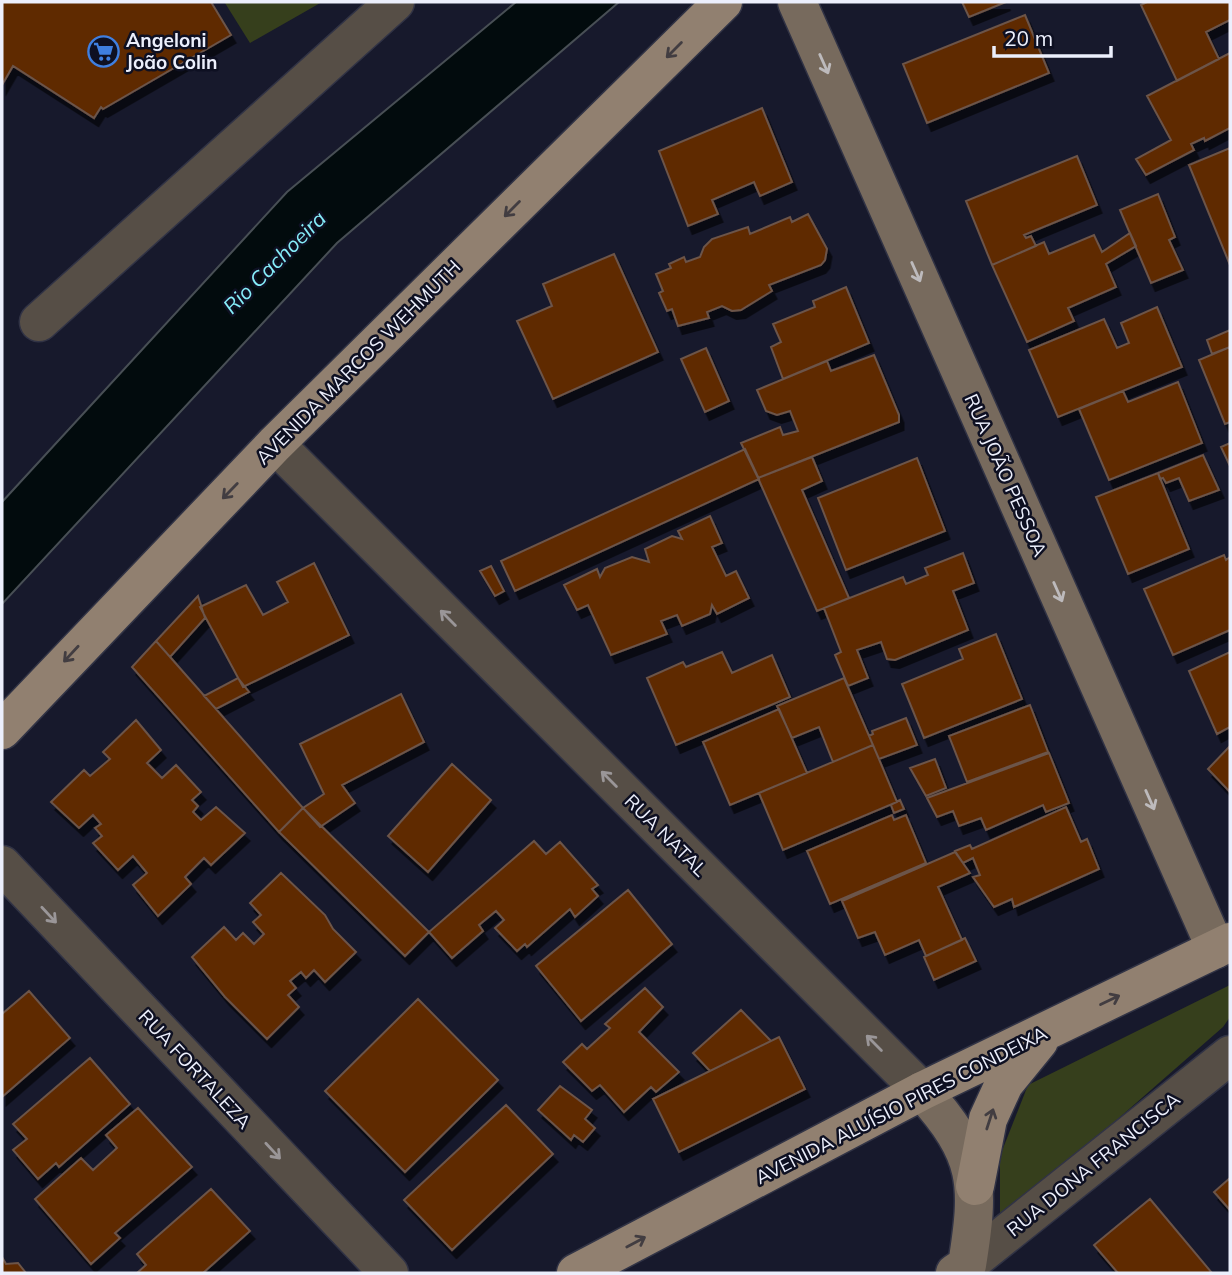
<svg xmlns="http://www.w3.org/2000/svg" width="1232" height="1275" font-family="Mulish,sans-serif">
<defs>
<filter id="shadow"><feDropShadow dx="4.5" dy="8" stdDeviation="0" flood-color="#0009"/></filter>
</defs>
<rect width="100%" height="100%" fill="#17192c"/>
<!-- green -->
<path fill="#363f1c" d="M227 2H322L250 43 225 3Z
M1230 985V1017L1223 1027 1000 1222V1156L1028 1085Z"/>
<!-- water -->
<path fill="#020b0d" stroke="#484f55" stroke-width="2" d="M516 2H619L337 243 2 604V502L287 192Z"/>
<!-- building -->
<path fill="#5f2903" stroke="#6c5448" stroke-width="2" filter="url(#shadow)" d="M2 2H211L231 35 103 109 101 107 94 118 13 66 2 85Z
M962 2H1006L969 17Z
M1147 2H1230V20L1206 32 1219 59 1177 81 1141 5Z
M1025 15 1049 73 927 123 903 64Z
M1230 53V128L1205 141 1204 138 1191 144 1194 150 1146 175 1136 159 1171 140 1147 96Z
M762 108 792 182 760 196 754 182 712 200 718 214 688 226 659 151Z
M1230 148V265L1189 165Z
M1077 156 1097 205 1024 235 1026 238 1031 236 1036 246 992 265 966 201Z
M1158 194 1175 237 1169 240 1183 270 1151 283 1120 210Z
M808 214 827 249 825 260 821 265 769 285 772 291 741 310 732 311 722 306 707 312 709 318 678 326 672 309 667 311 659 293 663 291 656 274 671 268 669 264 684 257 686 262 700 257 704 247 712 239 748 227 750 234 790 217 792 222Z
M1130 233 1136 246 1106 264 1116 287 1068 308 1074 321 1027 342 992 265 1044 242 1049 254 1094 235 1102 252Z
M614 254 658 352 553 399 517 321 552 306 543 284Z
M846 287 869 343 783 379 771 347 781 342 773 324 815 307 813 301Z
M1157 307 1182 367 1058 417 1029 350 1104 319 1117 348 1129 343 1121 323Z
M1230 330V347L1212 354 1207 340Z
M1230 347V422L1225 424 1199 360Z
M706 348 729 401 705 412 681 359Z
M874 355 899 415V422L758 478 741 443 780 427 783 435 798 431 790 411 777 415 766 411 757 390 827 361 831 371Z
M1178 382 1202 443 1109 480 1079 409 1123 391 1128 402Z
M1230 443V466L1221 447Z
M745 449 759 479 515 591 501 561Z
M1203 455 1219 490 1189 501 1179 478 1166 483 1163 478 1160 479 1158 473Z
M812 457 822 481 802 490 849 598 817 611 758 478Z
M917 458 945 531 846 570 818 498Z
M1158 473 1189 549 1128 574 1096 497Z
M710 516 722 543 712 547 726 576 736 571 749 598 717 614 712 605 710 614 682 626 677 615 661 621 667 634 611 655 588 605 577 610 564 585 597 569 600 577 605 568 632 557 649 562 645 549 672 536 682 539 678 531Z
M963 553 974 583 953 591 968 630 895 660 887 659 881 642 857 650 868 678 848 686 835 655 841 652 824 608 903 577 906 584 928 575 925 568Z
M1224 555 1226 560 1230 557V630L1173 655 1144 589Z
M314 563 349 635 243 687 200 607 246 585 263 615 288 602 277 582Z
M491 566 504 591 495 596 480 571Z
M198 596 205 618 170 657 156 641Z
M996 634 1022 699 924 738 902 684 963 659 959 649Z
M156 641 303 808 279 832 132 667Z
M722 652 732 673 772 655 790 697 676 745 647 678 683 662 686 667Z
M1230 652V727L1217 734 1189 671Z
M238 678 249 692 216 709 204 696Z
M844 678 873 745 833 762 819 727 792 738 777 706Z
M401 694 424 742 342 785 355 803 320 827 303 808 324 794 300 744Z
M1030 705 1048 752 967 782 949 736Z
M779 709 807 773 730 805 703 742Z
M906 718 917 745 879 759 869 736 873 734 872 731Z
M136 720 161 750 147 763 162 778 176 765 201 792 192 800 198 806 193 812 201 820 216 807 245 833 211 865 204 858 185 877 191 884 158 916 133 885 147 873 133 856 118 870 93 843 102 836 95 828 101 824 93 815 79 828 51 802 84 770 90 776 110 759 103 752Z
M873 745 897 802 783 850 759 793Z
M1230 746V792L1208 769Z
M1049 753 1069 803 1046 812 1043 805 986 830 981 818 959 826 953 811 937 817 927 798Z
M935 759 946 788 926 796 910 768Z
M452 764 491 800 428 872 388 836Z
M900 800 904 809 894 813 891 805Z
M1066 807 1081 842 1087 839 1099 869 1014 907 1012 899 994 907 973 877 980 875 973 858 963 863 955 851 970 845 972 849Z
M303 808 429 932 405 956 279 832Z
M892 815 894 820 906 815 926 863 830 904 807 851Z
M534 841 546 854 560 842 598 885 592 889 598 896 575 917 570 909 527 947 525 944 517 951 495 928 504 920 496 911 479 925 483 931 452 958 429 932Z
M955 852 970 873 938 887 962 940 926 956 919 940 885 955 875 932 858 938 842 901Z
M281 873 325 915 333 929 356 952 325 982 314 970 306 978 301 972 290 981 296 988 288 995 299 1007 267 1039 225 997 192 957 224 927 236 940 243 933 254 944 264 934 253 922 261 915 250 903Z
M628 890 672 944 581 1021 536 966Z
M965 938 976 961 934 980 924 957Z
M645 988 663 1007 639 1032 679 1072 656 1092 651 1087 624 1112 600 1085 592 1091 563 1062 582 1044 587 1049 610 1028 605 1024Z
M29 991 70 1038 2 1097V1014Z
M418 999 498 1080 405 1172 325 1091Z
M741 1010 771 1041 710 1071 693 1053Z
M779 1037 805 1089 679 1152 653 1099Z
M90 1058 130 1104 59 1167 56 1163 38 1179 13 1150 27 1139 13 1124Z
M560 1086 592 1110 585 1119 595 1128 583 1142 574 1135 571 1140 538 1110Z
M506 1105 553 1154 452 1250 404 1200Z
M138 1108 192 1167 115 1233 120 1238 91 1264 35 1199 81 1158 93 1170 117 1148 106 1135Z
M1230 1178V1210L1214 1192Z
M211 1189 250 1231 203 1273H137L146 1265 137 1254Z
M1150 1199 1212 1273H1118L1094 1245Z
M2 1257 6 1264 18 1263 26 1273H2Z"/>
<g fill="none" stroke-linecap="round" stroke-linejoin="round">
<defs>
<path id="street" d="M39 322 395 2
M275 444 922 1091
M2 865 389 1273
M967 1265 1230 1055"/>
<path id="secondary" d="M797 2 1216 949
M922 1091C980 1155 980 1184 967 1265L955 1273"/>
<path id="primary" d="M2 730 275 444 723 2
M975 1186 988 1119 1004 1084 1039 1041
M576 1273 922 1091 1230 942"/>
</defs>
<!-- street casing -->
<use href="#street" stroke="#313345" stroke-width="41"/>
<!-- secondary casing -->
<use href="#secondary" stroke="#313345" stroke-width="41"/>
<!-- primary casing -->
<use href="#primary" stroke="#313345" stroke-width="41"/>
<!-- street -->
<use href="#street" stroke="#564e46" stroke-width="38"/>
<!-- secondary -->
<use href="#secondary" stroke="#776a5d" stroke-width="38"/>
<!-- primary -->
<use href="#primary" stroke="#918070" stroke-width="38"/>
</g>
<!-- one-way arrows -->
<defs><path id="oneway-shaft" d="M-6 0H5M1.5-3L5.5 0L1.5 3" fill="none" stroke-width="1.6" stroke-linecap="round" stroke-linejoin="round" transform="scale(1.75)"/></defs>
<g stroke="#423d41">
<use href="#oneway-shaft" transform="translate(674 50) rotate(135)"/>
<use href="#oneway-shaft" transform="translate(512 209) rotate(135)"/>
<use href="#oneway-shaft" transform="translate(230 491) rotate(134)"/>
<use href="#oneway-shaft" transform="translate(71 654) rotate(133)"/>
<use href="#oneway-shaft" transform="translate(1110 1000) rotate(-26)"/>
<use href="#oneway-shaft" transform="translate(990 1119) rotate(-72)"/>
<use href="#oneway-shaft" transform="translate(636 1242) rotate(-28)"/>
</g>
<g stroke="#bdbabc">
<use href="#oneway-shaft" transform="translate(824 64) rotate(66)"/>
<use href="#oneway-shaft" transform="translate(916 272) rotate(66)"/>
<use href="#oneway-shaft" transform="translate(1058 592) rotate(66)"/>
<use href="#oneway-shaft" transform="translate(1150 800) rotate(66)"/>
</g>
<g stroke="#9a9698">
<use href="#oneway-shaft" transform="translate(448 618) rotate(-135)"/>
<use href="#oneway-shaft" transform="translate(609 779) rotate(-135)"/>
<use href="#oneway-shaft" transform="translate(49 915) rotate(47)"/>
<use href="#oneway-shaft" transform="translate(874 1043) rotate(-135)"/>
<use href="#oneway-shaft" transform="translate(273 1151) rotate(47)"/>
</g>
<!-- icons -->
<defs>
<symbol id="supermarket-ring" viewBox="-11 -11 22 22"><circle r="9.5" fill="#0e1022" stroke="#3f7fe0" stroke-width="1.5"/><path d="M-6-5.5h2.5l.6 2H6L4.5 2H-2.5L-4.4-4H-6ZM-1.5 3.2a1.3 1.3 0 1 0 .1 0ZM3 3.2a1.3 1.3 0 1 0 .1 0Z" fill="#3f7fe0"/></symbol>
</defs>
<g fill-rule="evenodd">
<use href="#supermarket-ring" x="86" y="34" width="35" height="35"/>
</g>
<g text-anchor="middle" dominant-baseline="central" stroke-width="5" stroke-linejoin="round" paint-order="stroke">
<!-- poi labels -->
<g font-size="19" font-weight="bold" fill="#eceffc" stroke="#0e1022" text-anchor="start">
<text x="126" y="40">Angeloni<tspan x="126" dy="22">João Colin</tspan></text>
</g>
<!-- street labels -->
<g font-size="19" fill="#eceffc" stroke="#0e1022">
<text transform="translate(358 362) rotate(-45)">AVENIDA MARCOS WEHMUTH</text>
<text transform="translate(1006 475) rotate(66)">RUA JOÃO PESSOA</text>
<text transform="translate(666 835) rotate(45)">RUA NATAL</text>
<text transform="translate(195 1069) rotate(47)">RUA FORTALEZA</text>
<text transform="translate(901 1105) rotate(-27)">AVENIDA ALUÍSIO PIRES CONDEIXA</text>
<text transform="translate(1093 1164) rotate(-39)">RUA DONA FRANCISCA</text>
</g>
<!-- water labels -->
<g font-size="21" font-style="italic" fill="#86edf9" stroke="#0e1022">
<text transform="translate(274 262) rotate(-45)">Rio Cachoeira</text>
</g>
</g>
<!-- border -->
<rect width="1232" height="1275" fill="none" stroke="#eceffc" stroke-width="7"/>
<!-- scale -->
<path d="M994 46v10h117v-10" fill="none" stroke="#eceffc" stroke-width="3.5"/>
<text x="1004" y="46" font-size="21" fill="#eceffc" stroke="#0e1022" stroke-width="5" paint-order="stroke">20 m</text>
</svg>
